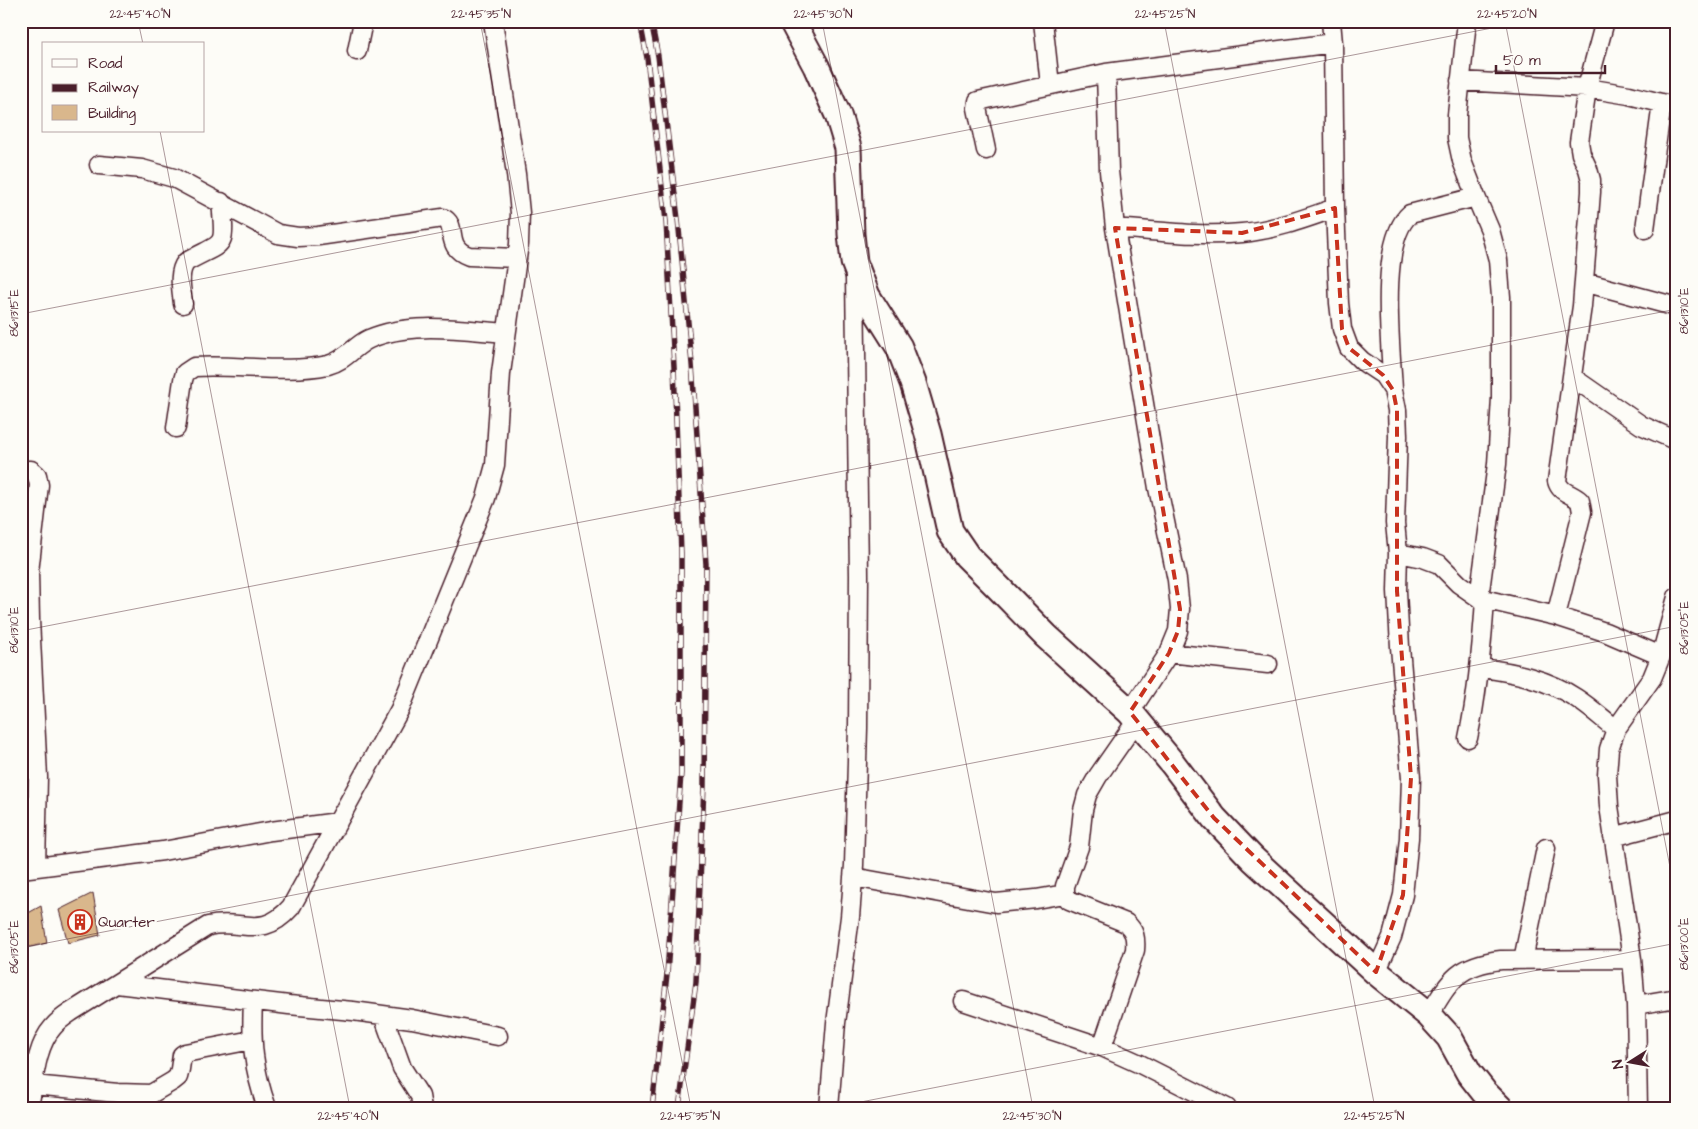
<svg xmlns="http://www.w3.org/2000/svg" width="1698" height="1129" font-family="'Architects Daughter',sans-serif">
<rect width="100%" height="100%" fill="#fdfcf7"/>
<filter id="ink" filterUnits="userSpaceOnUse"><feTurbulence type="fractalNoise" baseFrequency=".02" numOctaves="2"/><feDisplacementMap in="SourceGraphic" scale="10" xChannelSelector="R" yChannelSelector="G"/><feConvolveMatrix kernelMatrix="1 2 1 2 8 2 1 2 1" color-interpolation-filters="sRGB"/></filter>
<g filter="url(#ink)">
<!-- building -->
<path fill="#d9b78c" stroke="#4a1f2b" d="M93 893 100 935 68 943 59 910Z
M41 906 47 943 21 949V917Z"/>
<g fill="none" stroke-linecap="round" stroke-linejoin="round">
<defs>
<path id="minor" d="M1043 21 1050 85
M1331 21 1333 43 1335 208 1339 303 1342 329 1349 348 1362 361 1383 375 1393 390 1397 410 1398 436 1395 523 1398 553 1397 591 1400 647 1411 778 1409 838 1403 895 1392 937 1376 972
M357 51 363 21
M1460 81 1587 88 1629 95 1677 107
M986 150 977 108 978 101 1106 73
M99 165 142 169 174 178 278 234 298 237 318 236 443 218C459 225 443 247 469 256L516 258
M1476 197 1490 230 1498 260 1501 297V398L1497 464 1479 598
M1115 228C1156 231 1200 237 1242 233 1274 230 1304 219 1335 208
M1645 229 1662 103
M1584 282 1677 307
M183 304C182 291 177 273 186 262 225 240 226 251 221 202
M1572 377 1641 425 1677 441
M1393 389C1391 349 1378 241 1410 214L1476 197 1462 161 1457 138V115L1467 21
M176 428 183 380 185 373 194 367C238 364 284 374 328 365 345 361 354 346 369 339 409 321 464 330 506 333
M21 470H31L37 475 39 485 29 572 30 620 38 777 36 867
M1398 553 1423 558 1439 564 1459 584 1479 598 1556 616 1605 632 1661 656 1652 678 1616 729 1609 749 1607 775 1609 806 1632 959 1636 1005 1638 1108
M1556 616 1582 512 1580 501C1571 493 1560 493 1557 481L1582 306 1591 192V180L1588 169 1581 154 1579 142 1587 88 1605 21
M1169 653 1268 664
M1661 656 1677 597
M1481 668C1514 672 1547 679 1576 698 1590 707 1603 719 1616 729
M1130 712 1169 653 1178 631 1180 609 1177 580 1158 488 1115 228 1109 171 1106 73 1333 43
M1468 738C1478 692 1482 646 1485 600
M1613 837 1677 820
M21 869 163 851 271 831 338 822
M853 877 996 903 1036 899 1065 894
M1523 960 1546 848
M117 984 289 1005 353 1011 412 1019 498 1036
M253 1001C251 1043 253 1068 267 1108
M963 1001 1102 1047 1140 1064 1227 1108
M1636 1005 1677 998
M383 1015 402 1068 420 1096 422 1108
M1429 1015C1450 980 1458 965 1501 960L1632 959
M1102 1047 1135 950C1136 938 1135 931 1126 923L1069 900 1065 894V886L1079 847 1083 810 1087 795 1098 776 1137 720
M33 1085 118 1093 151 1094 173 1081 178 1077 180 1069 182 1055 185 1053 252 1040
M29 1108C34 1082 35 1047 53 1027 58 1021 65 1016 71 1012L208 926C243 918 261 941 291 907L400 709 486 498 495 465 501 373 519 244 520 213 516 174 493 21
M829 1108 836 1023 850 917 854 865 858 728 859 575 855 277"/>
<path id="secondary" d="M792 21 816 66 838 115 848 148 851 234 854 262 867 296 899 347 913 383 928 434 950 531 967 556 998 587 1046 636 1130 712 1173 764 1214 818 1253 859 1376 972 1429 1015 1449 1037 1469 1073 1484 1092 1500 1108"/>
</defs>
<!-- minor casing -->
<use href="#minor" stroke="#4a1f2b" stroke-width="21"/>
<!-- secondary casing -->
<use href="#secondary" stroke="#4a1f2b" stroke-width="29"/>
<!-- minor -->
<use href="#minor" stroke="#fdfcf7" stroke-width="18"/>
<!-- secondary -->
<use href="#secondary" stroke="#fdfcf7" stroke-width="25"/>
<defs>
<path id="rail" d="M640 21 647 58 666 221 674 367 681 553V773L667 974 652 1108
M651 21 658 56 678 219 692 364 706 564 704 785 696 982 679 1108"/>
</defs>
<!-- rail casing -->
<use href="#rail" stroke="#4a1f2b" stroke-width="5.5"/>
<!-- rail -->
<use href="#rail" stroke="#fdfcf7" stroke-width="4" stroke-dasharray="11" stroke-linecap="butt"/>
</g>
</g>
<!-- marked area -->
<path fill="none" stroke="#c8321e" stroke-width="4" stroke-dasharray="10 6" stroke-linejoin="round" d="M1335 208 1342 329 1349 348 1383 375 1393 390 1397 410V591L1411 778 1403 895 1376 972 1214 818 1130 712 1169 653 1178 631 1180 609 1115 228 1242 233Z"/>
<!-- ticks -->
<path fill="none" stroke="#4a1f2b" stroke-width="1" stroke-opacity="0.45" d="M138 21 143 44M480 21 691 1108M822 21 1033 1108M1164 21 1375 1108M1505 21 1677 903M160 131 350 1108M21 314 1528 21M21 631 1677 309M21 948 1677 626M830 1108 1677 943"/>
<!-- icons -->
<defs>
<symbol id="building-ring" viewBox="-11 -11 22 22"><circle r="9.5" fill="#fdfcf7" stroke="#c8321e" stroke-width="1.5"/><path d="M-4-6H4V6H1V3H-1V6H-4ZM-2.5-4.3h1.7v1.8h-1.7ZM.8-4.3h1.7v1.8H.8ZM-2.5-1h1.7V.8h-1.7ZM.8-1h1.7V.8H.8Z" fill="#c8321e"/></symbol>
</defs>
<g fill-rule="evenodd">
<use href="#building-ring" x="66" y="908" width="28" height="28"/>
</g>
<g text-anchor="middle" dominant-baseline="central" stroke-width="5" stroke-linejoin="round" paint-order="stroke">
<!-- poi labels -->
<g font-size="15" fill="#4a1f2b" stroke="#fdfcf7" text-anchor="start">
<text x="98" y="922">Quarter</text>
</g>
</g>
<!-- margin -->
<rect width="1698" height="1129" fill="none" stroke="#fdfcf7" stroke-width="55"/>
<!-- legend -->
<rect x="42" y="42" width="162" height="90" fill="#fdfcf7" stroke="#b5a4a5"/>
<rect x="52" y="59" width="25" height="8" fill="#fdfcf7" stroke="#b5a4a5"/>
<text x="88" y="68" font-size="15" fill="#4a1f2b">Road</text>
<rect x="52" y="84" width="25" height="8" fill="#4a1f2b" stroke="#b5a4a5"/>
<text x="88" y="92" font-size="15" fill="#4a1f2b">Railway</text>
<rect x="52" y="105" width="25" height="15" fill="#d9b78c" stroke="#b5a4a5"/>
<text x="88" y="118" font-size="15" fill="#4a1f2b">Building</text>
<!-- north arrow -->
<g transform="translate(1630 1062) rotate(259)" stroke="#fdfcf7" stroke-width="4" paint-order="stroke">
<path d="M0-4L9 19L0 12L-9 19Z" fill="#4a1f2b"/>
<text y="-8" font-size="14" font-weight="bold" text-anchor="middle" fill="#4a1f2b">N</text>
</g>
<!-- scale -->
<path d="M1496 65v8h109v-8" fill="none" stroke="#4a1f2b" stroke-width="2.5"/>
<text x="1503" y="65" font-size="15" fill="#4a1f2b" stroke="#fdfcf7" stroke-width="4" paint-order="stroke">50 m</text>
<rect x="28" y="28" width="1642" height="1074" fill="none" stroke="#4a1f2b" stroke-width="2"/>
<g font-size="12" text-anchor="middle" fill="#4a1f2b">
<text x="140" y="18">22°45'40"N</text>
<text x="481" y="18">22°45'35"N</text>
<text x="823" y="18">22°45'30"N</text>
<text x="1165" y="18">22°45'25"N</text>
<text x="1507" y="18">22°45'20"N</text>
<text transform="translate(1684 311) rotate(-90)" y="4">86°13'10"E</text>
<text transform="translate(14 313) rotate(-90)" y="4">86°13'15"E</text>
<text transform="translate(1684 628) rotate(-90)" y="4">86°13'05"E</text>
<text transform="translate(14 630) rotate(-90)" y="4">86°13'10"E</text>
<text transform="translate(1684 944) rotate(-90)" y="4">86°13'00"E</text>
<text transform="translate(14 947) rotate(-90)" y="4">86°13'05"E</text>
<text x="348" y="1120">22°45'40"N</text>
<text x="690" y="1120">22°45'35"N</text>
<text x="1032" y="1120">22°45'30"N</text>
<text x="1374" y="1120">22°45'25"N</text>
</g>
</svg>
